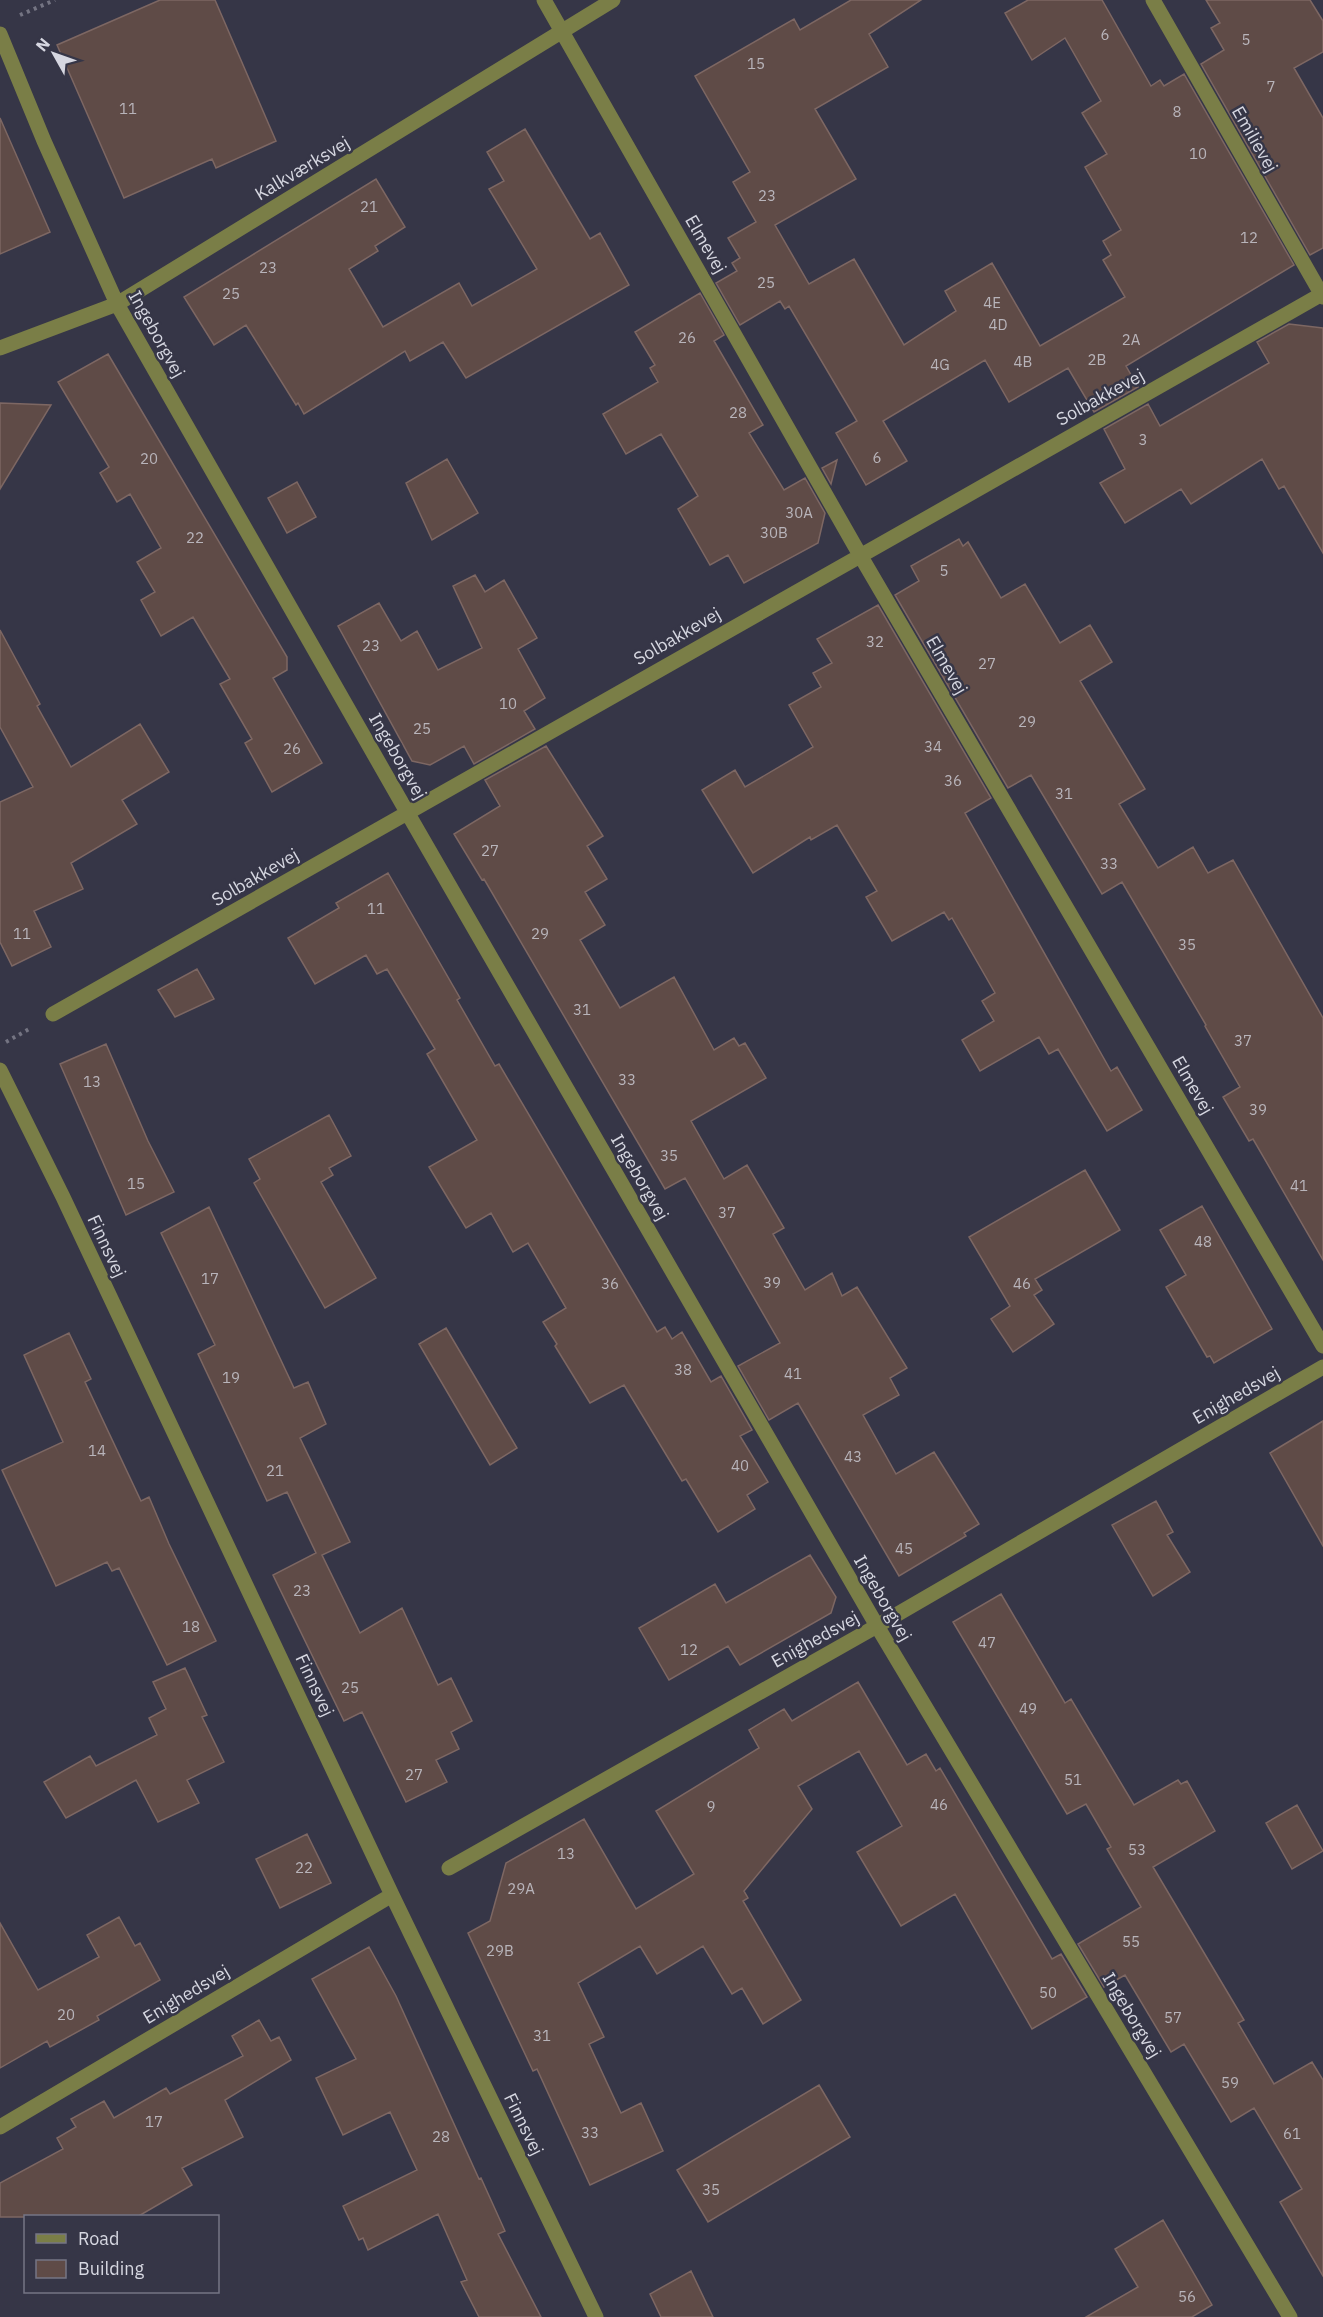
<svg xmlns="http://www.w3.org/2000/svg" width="1323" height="2317" font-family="'IBM Plex Sans',sans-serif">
<rect width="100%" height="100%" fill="#363647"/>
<!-- building -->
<path fill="#5f4b47" stroke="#7d6763" stroke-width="1.5" d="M160 0H215L276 141 216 168 212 159 124 198 57 45Z
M851 0H921L869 34 888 67 815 109 856 179 775 225 809 284 854 259 904 345 956 311 945 291 992 263 1040 346 1125 297 1103 260 1111 255 1103 241 1121 230 1085 167 1107 154 1082 113 1101 101 1065 38 1032 60 1005 13 1028 0H1102L1151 86 1160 80 1164 86 1184 74 1294 265 1126 366 1138 387 1094 412 1068 368 1009 402 985 360 883 421 907 461 866 485 836 433 857 421 789 306 785 309 780 301 740 325 716 283 737 271 732 263 740 258 728 238 756 222 733 182 750 172 695 76 794 19 800 30Z
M1206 0H1310L1323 21V52L1294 68 1323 118V248L1310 255 1201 64 1224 50 1211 28 1220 23Z
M0 118 50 232 0 254Z
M525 129 590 239 600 233 629 285 466 378 443 342 410 361 405 351 304 414 298 403 296 405 246 325 214 345 184 297 376 179 405 227 375 246 378 251 349 269 383 327 459 283 472 306 537 269 489 189 504 181 487 152Z
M700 293 724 335 714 341 763 425 749 433 784 490 805 478 825 513 818 543 744 583 728 555 710 565 678 509 698 496 661 434 626 454 603 414 658 382 650 368 655 365 635 332Z
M1289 324 1323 328V553L1284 486 1279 489 1262 459 1191 504 1181 489 1125 523 1100 483 1125 469 1104 429 1148 404 1160 426 1269 363 1257 342Z
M108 354 287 657V670L273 678 322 763 272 792 245 743 252 739 220 684 230 679 193 617 161 636 141 600 155 592 137 562 161 548 130 494 117 502 100 473 109 467 58 382Z
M0 403 51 405 0 489Z
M447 459 478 513 432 540 406 483Z
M837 460 831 484 822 468Z
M297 482 316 517 287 533 268 498Z
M959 539 963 546 968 542 1001 598 1025 584 1060 643 1090 625 1112 662 1080 681 1145 789 1119 804 1158 868 1193 847 1208 873 1233 860 1323 1018V1260L1253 1139 1249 1141 1223 1097 1240 1087 1205 1026 1206 1025 1122 882 1102 894 1031 775 1008 788 895 595 919 581 911 566Z
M475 575 485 592 504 580 537 638 518 649 545 698 524 711 535 729 474 764 464 746 430 765 412 761 338 626 379 603 401 641 417 631 438 670 482 648 453 586Z
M878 605 991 798 965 813 1111 1071 1117 1067 1142 1110 1107 1131 1058 1049 1049 1054 1039 1037 980 1071 962 1040 994 1021 982 1001 995 993 952 918 949 920 944 912 892 941 866 897 877 891 837 825 811 840 810 837 753 873 702 790 735 770 745 787 813 747 789 705 821 687 813 673 832 663 817 639Z
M0 630 40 704 37 706 71 767 140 724 169 772 122 800 137 824 71 863 83 889 34 911 51 947 12 966 0 942V802L33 787 0 727Z
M546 746 603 836 587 846 607 879 585 892 605 925 580 940 620 1008 674 977 714 1050 734 1038 739 1046 745 1043 766 1078 691 1121 724 1179 747 1165 784 1228 773 1234 805 1290 832 1273 842 1296 857 1287 907 1368 890 1378 899 1395 863 1415 896 1474 934 1452 979 1524 964 1533 966 1536 899 1576 798 1403 769 1420 738 1366 780 1343 685 1178 665 1189 484 879 482 880 454 834 500 806 485 780Z
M388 873 460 998 457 1000 495 1066 499 1064 657 1332 665 1327 672 1339 682 1332 711 1382 721 1376 752 1430 740 1436 768 1482 747 1495 755 1509 718 1532 686 1479 682 1481 624 1385 590 1403 555 1346 557 1344 543 1322 566 1308 528 1243 513 1252 491 1213 466 1228 429 1167 477 1140 427 1054 435 1049 387 969 377 974 366 955 315 984 288 938 339 908 336 903Z
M197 969 214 999 175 1017 158 990Z
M106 1044 148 1141 174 1192 126 1215 60 1064Z
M329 1115 351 1156 329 1168 333 1175 321 1182 376 1278 325 1308 254 1183 260 1179 249 1159Z
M1085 1170 1120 1230 1035 1279 1042 1290 1034 1295 1054 1324 1013 1352 991 1319 1010 1306 969 1237Z
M1202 1206 1272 1329 1214 1363 1210 1356 1207 1357 1166 1287 1186 1275 1160 1230Z
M209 1207 294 1388 308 1382 326 1424 300 1438 350 1542 322 1555 360 1633 402 1608 438 1685 451 1678 472 1721 451 1732 459 1749 436 1760 447 1782 406 1802 362 1712 344 1721 273 1575 316 1553 287 1492 267 1501 198 1354 215 1345 161 1233Z
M446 1328 517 1448 490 1465 419 1344Z
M69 1333 91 1379 85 1382 141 1501 149 1497 169 1544 216 1641 167 1665 119 1568 112 1571 107 1562 56 1586 2 1470 63 1442 24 1355Z
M1323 1421V1546L1270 1453Z
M1156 1501 1173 1532 1167 1535 1190 1572 1153 1596 1112 1525Z
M810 1555 836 1597 831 1613 740 1665 728 1646 669 1680 639 1628 715 1584 726 1603Z
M1001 1594 1065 1703 1071 1699 1134 1805 1178 1780 1181 1784 1187 1781 1215 1831 1153 1867 1244 2020 1238 2023 1274 2084 1312 2062 1323 2080V2276L1280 2202 1302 2189 1254 2108 1231 2122 1184 2044 1171 2052 1125 1975 1104 1987 1078 1944 1141 1907 1107 1849 1111 1847 1086 1804 1067 1814 953 1622Z
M185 1668 207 1715 202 1717 224 1762 187 1780 199 1803 158 1822 136 1780 66 1818 44 1782 90 1756 96 1766 157 1735 149 1718 166 1709 153 1682Z
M858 1682 907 1765 926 1754 936 1771 940 1768 1052 1959 1061 1954 1087 1997 1032 2029 955 1894 901 1926 857 1852 902 1826 859 1751 798 1786 812 1809 744 1891 748 1898 743 1901 801 2000 763 2024 742 1988 732 1994 703 1946 657 1974 640 1946 578 1983 604 2037 589 2044 621 2113 641 2103 663 2151 590 2185 537 2069 533 2071 468 1933 490 1921 506 1863 584 1819 636 1909 694 1874 656 1811 759 1748 749 1730 784 1709 792 1721Z
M1297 1805 1323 1851 1292 1869 1266 1823Z
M307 1834 331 1883 280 1908 256 1859Z
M119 1917 135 1946 140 1943 160 1980 97 2016 99 2020 50 2047 47 2041 0 2068V1923L38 1990 99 1957 87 1935Z
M369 1947 396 1996 479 2179 481 2178 505 2231 498 2234 541 2317H479L461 2282 467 2280 438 2214 368 2250 363 2238 359 2240 343 2206 417 2170 390 2112 343 2135 316 2078 356 2059 312 1979Z
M259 2020 271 2041 279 2037 291 2060 225 2100 243 2137 182 2168 192 2185 137 2217H0V2183L63 2149 57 2138 76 2127 71 2119 104 2101 114 2118 166 2088 170 2094 243 2056 232 2036Z
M819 2085 850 2137 708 2222 677 2170Z
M1163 2220 1212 2305 1192 2317H1086L1138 2287 1115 2249Z
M691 2271 713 2317H661L650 2294Z"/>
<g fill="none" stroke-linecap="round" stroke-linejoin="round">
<!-- path -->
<path stroke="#747482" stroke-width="4" stroke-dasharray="3 4.5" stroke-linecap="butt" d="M20 15 55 0
M6 1042 31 1028"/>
<!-- minor -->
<path stroke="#7a7e47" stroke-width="15" d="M544 0 860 555 1323 1346
M1153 0 1323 297
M0 34 44 141 117 304 407 812 877 1626 1290 2317
M0 348 117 304 613 0
M53 1014 1322 294
M0 1070 63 1197 392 1895 596 2317
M449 1868 877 1626 1323 1367
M0 2127 392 1895"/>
</g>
<g text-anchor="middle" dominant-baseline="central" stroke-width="5" stroke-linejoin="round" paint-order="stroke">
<!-- number labels -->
<g font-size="15" fill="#b8b4ba">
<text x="1105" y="34">6</text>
<text x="1246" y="39">5</text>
<text x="756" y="63">15</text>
<text x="1271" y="86">7</text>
<text x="128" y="108">11</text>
<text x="1177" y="111">8</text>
<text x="1198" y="153">10</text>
<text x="767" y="195">23</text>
<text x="369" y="206">21</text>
<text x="1249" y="237">12</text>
<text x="268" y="267">23</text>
<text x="766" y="282">25</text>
<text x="231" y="293">25</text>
<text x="992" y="302">4E</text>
<text x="998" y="324">4D</text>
<text x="687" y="337">26</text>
<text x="1131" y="339">2A</text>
<text x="1097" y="359">2B</text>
<text x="1023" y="361">4B</text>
<text x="940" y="364">4G</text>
<text x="738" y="412">28</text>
<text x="1143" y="439">3</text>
<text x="877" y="457">6</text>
<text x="149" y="458">20</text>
<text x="799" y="512">30A</text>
<text x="774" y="532">30B</text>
<text x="195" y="537">22</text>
<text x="944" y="570">5</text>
<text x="875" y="641">32</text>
<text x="371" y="645">23</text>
<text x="987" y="663">27</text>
<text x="508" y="703">10</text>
<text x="1027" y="721">29</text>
<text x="422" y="728">25</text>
<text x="933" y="746">34</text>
<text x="292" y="748">26</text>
<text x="953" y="780">36</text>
<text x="1064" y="793">31</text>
<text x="490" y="850">27</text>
<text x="1109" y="863">33</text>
<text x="376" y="908">11</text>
<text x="22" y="933">11</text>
<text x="540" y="933">29</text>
<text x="1187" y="944">35</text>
<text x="582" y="1009">31</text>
<text x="1243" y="1040">37</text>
<text x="627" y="1079">33</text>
<text x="92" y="1081">13</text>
<text x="1258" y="1109">39</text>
<text x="669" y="1155">35</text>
<text x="136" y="1183">15</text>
<text x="1299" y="1185">41</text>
<text x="727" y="1212">37</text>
<text x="1203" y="1241">48</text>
<text x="210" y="1278">17</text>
<text x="772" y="1282">39</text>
<text x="610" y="1283">36</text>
<text x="1022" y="1283">46</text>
<text x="683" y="1369">38</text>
<text x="793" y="1373">41</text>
<text x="231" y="1377">19</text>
<text x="97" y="1450">14</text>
<text x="853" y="1456">43</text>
<text x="740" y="1465">40</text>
<text x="275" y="1470">21</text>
<text x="904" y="1548">45</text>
<text x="302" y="1590">23</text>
<text x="191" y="1626">18</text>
<text x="987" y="1642">47</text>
<text x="689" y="1649">12</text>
<text x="350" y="1687">25</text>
<text x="1028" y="1708">49</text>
<text x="414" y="1774">27</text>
<text x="1073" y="1779">51</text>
<text x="939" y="1804">46</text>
<text x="711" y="1806">9</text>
<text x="1137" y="1849">53</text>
<text x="566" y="1853">13</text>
<text x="304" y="1867">22</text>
<text x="521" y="1888">29A</text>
<text x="1131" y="1941">55</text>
<text x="500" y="1950">29B</text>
<text x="1048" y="1992">50</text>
<text x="66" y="2014">20</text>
<text x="1173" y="2017">57</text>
<text x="542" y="2035">31</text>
<text x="1230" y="2082">59</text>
<text x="154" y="2121">17</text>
<text x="590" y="2132">33</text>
<text x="1292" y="2133">61</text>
<text x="441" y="2136">28</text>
<text x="711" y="2189">35</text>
<text x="1187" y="2296">56</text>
</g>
<!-- street labels -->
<g font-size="18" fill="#d6d7e1" stroke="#363647">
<text transform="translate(1255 139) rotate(60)">Emilievej</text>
<text transform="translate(302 168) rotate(-31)">Kalkværksvej</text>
<text transform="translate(706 244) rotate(60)">Elmevej</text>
<text transform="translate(157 334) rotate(61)">Ingeborgvej</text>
<text transform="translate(1100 397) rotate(-29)">Solbakkevej</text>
<text transform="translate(677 636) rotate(-30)">Solbakkevej</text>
<text transform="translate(947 665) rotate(60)">Elmevej</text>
<text transform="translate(398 756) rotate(60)">Ingeborgvej</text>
<text transform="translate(255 877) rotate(-30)">Solbakkevej</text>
<text transform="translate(1193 1085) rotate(60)">Elmevej</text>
<text transform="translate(640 1177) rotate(60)">Ingeborgvej</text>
<text transform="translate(107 1246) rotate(65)">Finnsvej</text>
<text transform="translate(1236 1395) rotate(-30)">Enighedsvej</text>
<text transform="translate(883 1598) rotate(60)">Ingeborgvej</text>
<text transform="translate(815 1639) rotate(-29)">Enighedsvej</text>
<text transform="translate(315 1685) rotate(65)">Finnsvej</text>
<text transform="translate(186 1994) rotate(-31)">Enighedsvej</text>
<text transform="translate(1132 2015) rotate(59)">Ingeborgvej</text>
<text transform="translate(524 2124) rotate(64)">Finnsvej</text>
</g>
</g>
<!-- legend -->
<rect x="24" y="2215" width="195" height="78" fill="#363647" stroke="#767685" stroke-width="1.5"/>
<rect x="36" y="2234" width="30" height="9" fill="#7a7e47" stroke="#767685" stroke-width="1.5"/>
<text x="78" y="2245" font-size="18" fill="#d6d7e1">Road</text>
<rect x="36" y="2260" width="30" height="18" fill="#5f4b47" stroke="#767685" stroke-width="1.5"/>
<text x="78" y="2275" font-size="18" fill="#d6d7e1">Building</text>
<!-- north arrow -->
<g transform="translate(54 54) rotate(310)" stroke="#363647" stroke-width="4.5" paint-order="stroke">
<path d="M0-4.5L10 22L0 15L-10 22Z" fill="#d6d7e1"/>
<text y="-9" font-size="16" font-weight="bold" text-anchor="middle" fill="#d6d7e1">N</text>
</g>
</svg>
